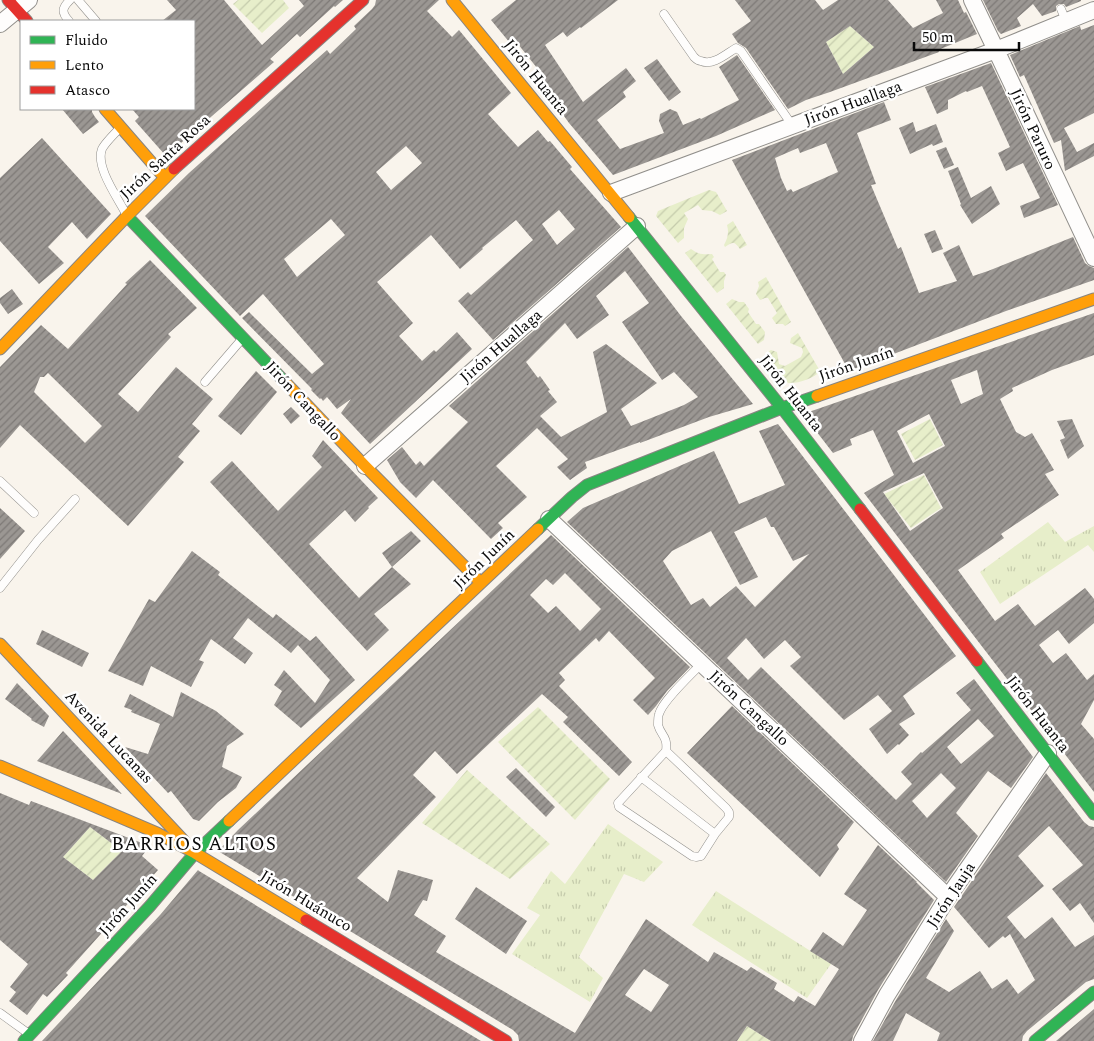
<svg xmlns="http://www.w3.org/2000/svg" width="1094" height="1041" font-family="Spectral,serif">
<defs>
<pattern id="grass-tufts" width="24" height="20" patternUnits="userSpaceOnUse" patternTransform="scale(1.25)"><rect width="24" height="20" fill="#e7eeca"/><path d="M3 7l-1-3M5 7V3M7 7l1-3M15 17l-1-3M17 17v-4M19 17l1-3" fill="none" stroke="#c5cbac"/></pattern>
<pattern id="garden-furrows" width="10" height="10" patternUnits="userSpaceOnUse" patternTransform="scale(1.25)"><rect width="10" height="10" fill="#e7eeca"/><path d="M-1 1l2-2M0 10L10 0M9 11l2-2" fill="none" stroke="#c5cbac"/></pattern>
<pattern id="building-hatch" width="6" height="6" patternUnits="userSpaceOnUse" patternTransform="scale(1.25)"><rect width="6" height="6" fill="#9b9793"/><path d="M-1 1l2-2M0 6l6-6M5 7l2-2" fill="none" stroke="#7d7976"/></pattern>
</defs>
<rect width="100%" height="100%" fill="#f9f4ec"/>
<!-- grass -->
<path fill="url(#grass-tufts)" d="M1048 522 1065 542 1094 526V552L1088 545 1000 604 980 572Z
M608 824 663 862 644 882 624 874 579 957 603 978 590 1002 512 954 540 915 527 908 551 871 565 884Z
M716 891 831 964 807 998 692 925Z"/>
<!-- garden -->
<path fill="url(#garden-furrows)" d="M238 0H283L289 8 262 33 233 4Z
M850 26 874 47 843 74 826 42Z
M709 190 716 192 727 211 720 215 712 211 702 210 698 205 684 213 688 219 684 228V238L678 243 656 216 658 211Z
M733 221 747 245 740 249C734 241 733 242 725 247L724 245C728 238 729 232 727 225Z
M691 249C698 254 703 255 712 254L714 257 712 259 720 272H724L726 275 724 281V288L717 293 685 253Z
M766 277 791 322 785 326 783 324H776L772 318 777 313 768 298H765L760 300 756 294 759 286 758 282Z
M732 299 739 302H744L749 309 748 312 756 324H759L765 332 764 340 758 344 726 304Z
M798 333 820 371C815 378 797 384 788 383L765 354 771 350 777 352 779 364 785 366 801 357 803 352 802 348 790 343 791 338Z
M930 419 943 445 915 460 901 434Z
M924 475 941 508 911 528 884 494Z
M538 707 610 779 575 820 498 742Z
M467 770 550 844 510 879 422 823Z
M90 827 122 851 93 880 63 857Z
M747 1026 771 1041H737Z"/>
<!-- building -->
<path fill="url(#building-hatch)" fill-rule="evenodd" d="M167 0H224L262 45 304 6 299 0H343L335 7 334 6 300 37 297 34 270 59 274 62 166 156 135 121 139 117 132 109H194V21H162L176 10Z
M376 0H439L427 11 452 37 459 30 511 93 488 114 518 147 538 130 548 142 550 141 572 167 570 169 621 227 493 340 458 301 468 292 471 295 533 240 516 220 482 248 483 249 460 269 431 235 377 282 413 323 399 336 422 361 434 350 436 352 457 332 472 349 370 444 341 413 351 399 337 409 327 397 323 401 321 398 320 399 311 390 312 389 242 318 249 312 312 374 324 364 263 294 240 316 145 216 189 173 327 50 330 54 356 29 354 26 372 9 375 5ZM406 146 422 163 391 190 376 172ZM559 210 575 229 557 245 542 224ZM331 219 345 235 297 277 284 259Z
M516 0H618L581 28 580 27 567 37 563 32 545 45 583 102 626 68 636 81 623 92 626 97 597 120 620 149 664 133 659 121 660 114 670 109 677 112 683 125 700 118 701 119 739 100 719 67 737 55 775 110 716 136 613 175 569 123 536 77 541 73 514 39 510 43 491 20Z
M735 0H815L823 10 838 0H888L913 28 943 13 936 0H958L964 13 966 12 977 34 938 50 939 52 830 92 806 100 788 109 746 48 738 43 732 34 751 21ZM850 26 874 47 843 74 826 42Z
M983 0H1081V1L1066 7 1064 4H1059L1056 6V11L1042 16 1033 4 1017 18 1021 26 1001 34 998 31Z
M1094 25V113L1064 128 1077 152 1094 143V156L1065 171 1061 140 1054 143 1024 75 1020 77 1010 55 1080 26 1081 30Z
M657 59 681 92 669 101 644 68Z
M991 63 1058 205 1024 218 1020 206 1040 198 1023 163 1006 171 998 153 1010 147 982 86 967 92 966 91 948 100V109L937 114 925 87Z
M884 102 891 120 857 133 876 184 871 185 898 249 901 247 919 293 957 281 943 253 959 245 973 276 988 271 1073 237 1085 263 1089 266 1094 268V280L1006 311 849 371 742 179 732 160ZM826 143 838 172 793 192 791 189 787 191 781 178 775 158 798 148 800 153Z
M62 109H92V112L95 117 99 122 83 134Z
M913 122 916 132 936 124 943 142 933 146 932 144 910 154 899 128Z
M42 138 111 214 87 239 72 222 48 247 64 263 39 284 0 241V178Z
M946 147 954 165 944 169 936 151Z
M958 167 971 198 991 186 1000 204 972 224 960 205 961 204 948 171Z
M935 230 943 249 932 253 924 234Z
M628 247 681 316 753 404 709 417 640 443V442L585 462 587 468 570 480 557 467 568 459 537 428 496 466 527 497 498 523 503 528 491 539 433 480 416 498 400 482 387 460 402 447 416 465 420 461 424 466 468 422 449 406ZM625 271 649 303 622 322 662 380 674 372 698 397 684 405 631 426 621 409 657 383 606 344 593 352 607 412 561 437 540 416 557 402 548 391 550 390 540 376 538 378 526 362 565 323 577 339 609 315 596 296Z
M150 260 197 308 168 334 171 337 118 394 138 412 176 367 213 399 192 424 200 431 178 457 184 462 128 526 20 425 0 448V367L41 325 68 349 127 284 125 283ZM48 373 102 426 85 443 34 392 40 377H44Z
M12 289 23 304 8 314 0 303V298Z
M1094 313V355L1052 370 1012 388 1013 391 1000 399 1016 432 1025 437 1032 433 1054 470 1045 474 1059 495 1001 534 1004 538 958 570 995 621 1018 604 1035 626 1085 588 1094 599V623L1069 644 1058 630 1039 645 1053 663 1066 653 1087 680 1094 674V700L1081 724 1094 739V792L864 493 894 475 873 430 850 439 852 445 833 453 803 414ZM977 370 983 394 961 404 951 380ZM929 414 945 446 913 463 897 431ZM924 473 943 508 910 531 883 492Z
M256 371 277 392 241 435 218 416Z
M291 407 300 416 291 424 283 414Z
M1072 419 1084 446 1068 459 1060 440 1065 438 1057 421Z
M778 424 956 656 903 696 915 714 899 724 909 735 899 745 898 744 887 754 869 729 892 711 878 695 844 720 790 666 801 657 785 640 764 659 746 638 727 658 748 680 761 667 896 800 912 784 901 772 921 752 922 753 971 710 956 693 974 679 1033 757 1011 788 988 771 956 813 978 836 946 882 567 522 583 508 714 451 739 504 785 485 759 431ZM766 517 771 527H774L793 561 809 554 755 607 736 586 710 607 703 598 691 605 663 561 672 551 711 531 740 585 758 577 734 532ZM978 719 994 736 961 764 947 747ZM941 773 956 788 927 818 912 801Z
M323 440 378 498 368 507 369 508 355 522 345 510 309 544 359 598 392 567 411 584 374 614 389 630 367 651 210 482 232 461 278 511 322 467 312 456Z
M0 508 25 531 0 559Z
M411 531 421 541 392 567 382 553Z
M551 535 690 667 667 691 656 706 648 715 633 700 655 678 609 631 599 642 596 638 559 673 565 680 559 686 632 762 619 776 563 722 568 717 542 694 457 774 435 751 413 775 436 797 357 878 388 902 398 870 433 880 427 901 423 900 414 915 446 936 436 952 575 1033 615 968 646 919 708 962 714 952 747 971 751 967 777 983 774 989 794 1002 798 996 815 1006 839 969 810 951 823 932 843 946 867 910 844 894 878 845 917 882H916L934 900 878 990 853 1036 852 1041H771L747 1026 737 1041H519L518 1035 513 1030 218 851 238 830ZM565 573 601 609 580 631 556 606 548 613 530 595 546 579 553 585ZM644 969 669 985 651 1012 625 995Z
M192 551 220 572 218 575 273 618 276 614 310 641 316 636 355 680 301 728 274 705 282 691 274 685 284 670 315 703 330 680 298 645 291 653 248 618 233 638 253 653 245 664 211 639 199 660 204 662 191 687 151 666 143 686 108 671 149 599 155 602Z
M42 630 89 653 82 667 36 644Z
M17 683 49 716 44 727 31 720 32 719 5 699Z
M181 692 216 711 244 734 227 746 222 767 242 777 236 788 218 802 199 821 193 819 171 791 168 793 125 747 148 754 160 724 131 712 132 710 124 707 130 694 173 717Z
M732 706 854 822 837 845 839 849 820 877 687 753Z
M63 731 65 733 122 794 37 761Z
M516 768 555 807 546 817 506 777Z
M1046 773 1084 822 1089 826 1094 827V923L1080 903 1070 911 1052 889 1083 865 1049 826 1018 856 1044 886 1007 917 1025 939 1052 917 1075 947 1094 935V979L1086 982 1027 1031 1023 1036 1022 1041H937L940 1033 906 1013 893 1041H873L896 1000 946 919 954 931 926 978 949 992 980 971 992 989 1007 979 1018 994 1035 980 1010 934 1005 938 1003 936 989 948 954 907Z
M0 793 29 805 31 801 150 846 142 856 158 870 66 973 68 975 47 997 43 994 27 1015 9 1001 16 992 10 987 28 964 0 940ZM90 827 122 851 93 880 63 857Z
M198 870 199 871 481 1041H42L160 915Z
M476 887 527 921 506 954 455 919Z
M1094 1009V1041H1056Z"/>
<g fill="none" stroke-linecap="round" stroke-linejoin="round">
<defs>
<path id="lane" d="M78 0 96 21
M1061 9 1066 21
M664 14 694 57C696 59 699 61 701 61 713 66 726 54 736 48L741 51 792 125
M69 21C61 12 62 8 70 0
M120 128C115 133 105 143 102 149 95 167 118 198 126 214
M205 382 242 339
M0 481 34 513
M0 588 38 540 75 499
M666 751 618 803 619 807 692 856 696 857 701 856 715 834 729 817V812L726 808 666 751C668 736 661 736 658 725 658 723 658 716 659 714 663 700 691 675 702 663
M641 777 715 834
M0 1013 29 1034"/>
<path id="street" d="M972 0 996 50 1094 258
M0 24 29 0
M611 193 996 50 1094 10
M365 466 637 226
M549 519 948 897
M862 1041 887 995 948 897 1048 753"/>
<path id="fast" d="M127 216 284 381
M629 217 782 408 860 509
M538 529 572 497 587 485 782 408 817 396
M977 661 1094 814
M24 1041 150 906 195 853 229 821
M1035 1041 1094 992"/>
<path id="slow" d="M452 0 629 217
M105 109 165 178
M0 349 127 216 174 169
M284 381 365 466 481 583
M817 396 1094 299
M0 644 184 841
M0 766 157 833 195 853 306 920
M229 821 538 529"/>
<path id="jam" d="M8 0 27 21
M174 169 363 0
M860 509 977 661
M306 920 506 1041"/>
</defs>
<!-- lane casing -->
<use href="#lane" stroke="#918f8b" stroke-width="9"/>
<!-- street casing -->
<use href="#street" stroke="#918f8b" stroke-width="18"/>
<!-- fast casing -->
<use href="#fast" stroke="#888582" stroke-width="13"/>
<!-- slow casing -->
<use href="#slow" stroke="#888582" stroke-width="13"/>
<!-- jam casing -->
<use href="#jam" stroke="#888582" stroke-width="13"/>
<!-- lane -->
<use href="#lane" stroke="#fefdfc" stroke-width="8"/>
<!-- street -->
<use href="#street" stroke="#fefdfc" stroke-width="16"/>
<!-- fast -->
<use href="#fast" stroke="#30b455" stroke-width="11"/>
<!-- slow -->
<use href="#slow" stroke="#ff9f0a" stroke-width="11"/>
<!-- jam -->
<use href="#jam" stroke="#e5322d" stroke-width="11"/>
</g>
<g text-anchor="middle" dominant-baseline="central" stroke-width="5" stroke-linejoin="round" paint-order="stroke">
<!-- street labels -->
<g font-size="16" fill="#090909" stroke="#fff">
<text transform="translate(536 77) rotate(51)">Jirón Huanta</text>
<text transform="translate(853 103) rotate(-20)">Jirón Huallaga</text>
<text transform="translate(1033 129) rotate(65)">Jirón Paruro</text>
<text transform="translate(165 157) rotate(-43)">Jirón Santa Rosa</text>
<text transform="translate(501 346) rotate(-41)">Jirón Huallaga</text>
<text transform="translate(856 364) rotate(-19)">Jirón Junín</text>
<text transform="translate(791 393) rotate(52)">Jirón Huanta</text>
<text transform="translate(303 401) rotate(47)">Jirón Cangallo</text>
<text transform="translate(484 559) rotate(-44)">Jirón Junín</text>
<text transform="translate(749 708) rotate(43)">Jirón Cangallo</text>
<text transform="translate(1038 714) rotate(52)">Jirón Huanta</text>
<text transform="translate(109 737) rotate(47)">Avenida Lucanas</text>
<text transform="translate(951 895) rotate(-57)">Jirón Jauja</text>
<text transform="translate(306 901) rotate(31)">Jirón Huánuco</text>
<text transform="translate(128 905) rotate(-48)">Jirón Junín</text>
</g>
<!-- quarter labels -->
<g font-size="19" letter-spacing="1" fill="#090909" stroke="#fff">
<text x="194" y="844">BARRIOS ALTOS</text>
</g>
</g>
<!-- legend -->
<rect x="20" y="20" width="175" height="90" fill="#ffffff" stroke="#9d9d9d"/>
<rect x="30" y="36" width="25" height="8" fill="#30b455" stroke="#9d9d9d"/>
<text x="65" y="45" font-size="15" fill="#090909">Fluido</text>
<rect x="30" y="61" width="25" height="8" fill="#ff9f0a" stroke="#9d9d9d"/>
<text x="65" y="70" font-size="15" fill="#090909">Lento</text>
<rect x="30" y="86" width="25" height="8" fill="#e5322d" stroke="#9d9d9d"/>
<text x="65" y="95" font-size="15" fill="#090909">Atasco</text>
<!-- scale -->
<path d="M914 42v8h105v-8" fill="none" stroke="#090909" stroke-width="2.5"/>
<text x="922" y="42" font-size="15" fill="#090909" stroke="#ffffff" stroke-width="4" paint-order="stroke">50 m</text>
</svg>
